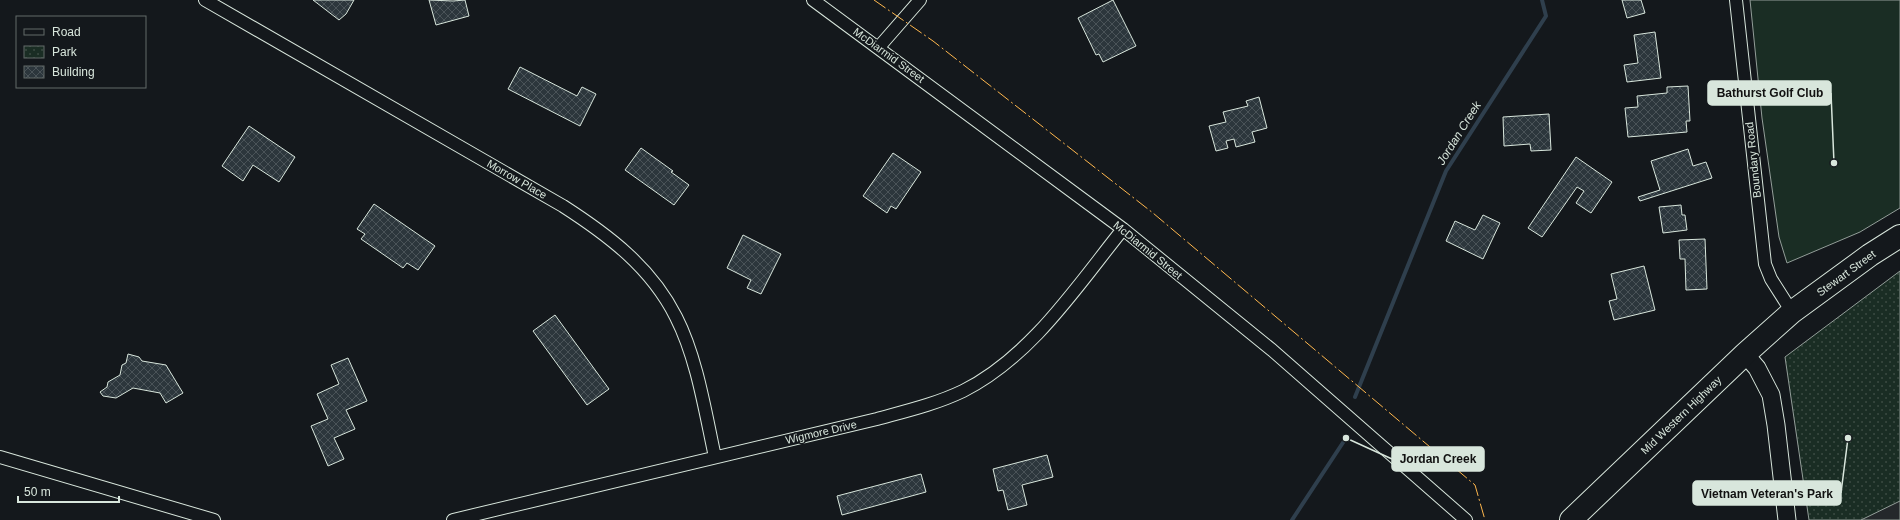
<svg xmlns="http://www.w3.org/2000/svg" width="1900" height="520" font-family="Arial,sans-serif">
<defs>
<pattern id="park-dots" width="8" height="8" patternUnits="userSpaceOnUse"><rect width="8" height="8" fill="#1a2d24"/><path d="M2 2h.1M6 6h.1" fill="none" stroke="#3b4b43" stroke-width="1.8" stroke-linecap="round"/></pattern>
<pattern id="building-cross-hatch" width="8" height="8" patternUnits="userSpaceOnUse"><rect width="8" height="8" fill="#2c363c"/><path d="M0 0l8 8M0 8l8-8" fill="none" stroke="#4a5358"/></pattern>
</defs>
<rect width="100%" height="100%" fill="#14181c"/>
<!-- green -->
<path fill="#1a2d24" stroke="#939e99" d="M1750 0H1900V208L1860 232 1787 263 1779 237 1762 118Z"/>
<!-- park -->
<path fill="url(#park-dots)" stroke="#939e99" d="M1900 271V520H1809L1785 357Z"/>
<!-- parking -->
<path fill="#24282b" stroke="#939e99" d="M1900 501V520H1861Z"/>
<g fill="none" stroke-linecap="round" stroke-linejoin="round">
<!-- stream -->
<path stroke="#2f3f4d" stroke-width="4" d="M1355 397 1446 171 1546 16 1542 0
M1292 520 1346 438"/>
</g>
<!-- building -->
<path fill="url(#building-cross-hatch)" stroke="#d8e6dc" d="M313 0H354L346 14 339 20Z
M429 0 453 1 465 0 469 16 436 25Z
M1113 0 1136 46 1103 62 1099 54 1096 55 1078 18Z
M1622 0H1641L1645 13 1627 18Z
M1655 32 1661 78 1627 82 1624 65 1638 63 1634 35Z
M520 67 577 96 582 87 596 94 580 126 508 89Z
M1688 86 1690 121H1686L1687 132 1628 137 1625 108 1638 107 1637 96 1667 93V87Z
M1259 97 1267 128 1252 132 1255 142 1236 147 1234 139 1226 141 1228 148 1216 151 1209 126 1226 122 1223 112 1248 106 1246 101Z
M1549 114 1551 150 1531 151 1530 144 1504 146 1503 117Z
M249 126 295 157 279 182 253 165 243 181 222 166Z
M641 148 673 171 671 172 689 185 674 205 625 170Z
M1688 149 1693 166 1706 162 1712 178 1640 201 1638 197 1660 190 1651 161Z
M893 153 921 172 896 209 891 206 887 213 863 196Z
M1576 157 1612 182 1591 213 1576 203 1584 191 1577 187 1542 237 1528 228Z
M374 204 435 246 418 270 407 263 403 268 361 239 365 234 357 229Z
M1681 205 1682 215H1685L1687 230 1663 233 1659 207Z
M1483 215 1500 223 1483 259 1446 241 1455 221 1475 230Z
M743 235 781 254 761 294 747 288 751 280 727 268Z
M1705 239 1707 289 1686 290 1685 259H1680L1679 240Z
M1644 266 1655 310 1614 320 1609 301 1617 299 1611 274Z
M555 315 609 389 587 405 533 331Z
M128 354 139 357 142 361 166 365 183 393 166 403 160 393 133 388 116 398 103 396 100 392 107 387 108 382 120 375 122 365 126 363Z
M348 358 367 401 346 410 355 429 334 438 344 459 328 466 311 426 328 419 317 394 339 384 331 365Z
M1047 455 1053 477 1022 485 1027 505 1008 510 1003 490 998 491 993 469Z
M921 474 926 492 842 515 837 496Z"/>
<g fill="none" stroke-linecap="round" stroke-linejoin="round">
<defs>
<path id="street" d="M205 0 563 206C608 235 651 267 676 317 697 358 705 411 715 457
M813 0 1123 229 1272 350 1466 520
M1736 0 1765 264 1771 279 1792 312
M879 47 920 0
M0 457 214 520
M453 520 877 419C906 411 936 404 963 391 1031 357 1077 286 1123 229"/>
<path id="secondary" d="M1745 354 1757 368 1771 395 1776 425 1787 520"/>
<path id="highway" d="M1571 520 1745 354 1792 312 1870 255 1900 236"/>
</defs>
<!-- street casing -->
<use href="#street" stroke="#d8e6dc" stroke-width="14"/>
<!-- secondary casing -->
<use href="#secondary" stroke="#d8e6dc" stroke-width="19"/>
<!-- highway casing -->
<use href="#highway" stroke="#d8e6dc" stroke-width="24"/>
<!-- street -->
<use href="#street" stroke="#14181c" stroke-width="12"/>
<!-- secondary -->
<use href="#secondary" stroke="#14181c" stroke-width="17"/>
<!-- highway -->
<use href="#highway" stroke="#14181c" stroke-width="22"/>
<!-- power -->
<path stroke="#ffb74d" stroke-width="1" stroke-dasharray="14 3 2 3" stroke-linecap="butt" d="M874 0 933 41 1153 213 1475 485 1485 520"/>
</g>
<g text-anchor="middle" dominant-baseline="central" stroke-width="3" stroke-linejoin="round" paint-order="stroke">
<!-- street labels -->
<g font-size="11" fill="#d8e6dc" stroke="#14181c">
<text transform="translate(889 55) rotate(36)">McDiarmid Street</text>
<text transform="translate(1753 160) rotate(-96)">Boundary Road</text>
<text transform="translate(517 179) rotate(30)">Morrow Place</text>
<text transform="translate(1148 250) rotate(39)">McDiarmid Street</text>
<text transform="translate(1846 273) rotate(-36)">Stewart Street</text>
<text transform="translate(1681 415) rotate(-44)">Mid Western Highway</text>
<text transform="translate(821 432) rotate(-13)">Wigmore Drive</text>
</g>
<!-- water labels -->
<g font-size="12" font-style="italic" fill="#d8e6dc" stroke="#14181c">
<text transform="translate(1459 133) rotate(-58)">Jordan Creek</text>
</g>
</g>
<!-- callouts -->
<path fill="none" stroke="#d8e6dc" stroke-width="1.5" d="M1834 163L1831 93M1346 438L1392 459M1848 438L1841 493"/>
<g fill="#d8e6dc" stroke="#14181c" stroke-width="1.5">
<circle cx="1834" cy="163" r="4"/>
<circle cx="1346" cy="438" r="4"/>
<circle cx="1848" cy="438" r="4"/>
</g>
<g fill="#d8e6dc" stroke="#d8e6dc" stroke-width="1.5">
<rect x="1708" y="81" width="123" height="24" rx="4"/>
<rect x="1392" y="447" width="92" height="24" rx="4"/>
<rect x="1693" y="481" width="148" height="24" rx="4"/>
</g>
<g font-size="12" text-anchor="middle" font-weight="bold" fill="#111">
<text x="1770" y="97">Bathurst Golf Club</text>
<text x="1438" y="463">Jordan Creek</text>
<text x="1767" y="498">Vietnam Veteran's Park</text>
</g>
<!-- legend -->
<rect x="16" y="16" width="130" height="72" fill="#14181c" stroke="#626a69"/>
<rect x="24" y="29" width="20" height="6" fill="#14181c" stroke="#626a69"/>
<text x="52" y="36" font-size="12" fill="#d8e6dc">Road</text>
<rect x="24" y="46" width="20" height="12" fill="url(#park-dots)" stroke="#626a69"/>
<text x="52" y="56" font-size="12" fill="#d8e6dc">Park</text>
<rect x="24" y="66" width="20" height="12" fill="url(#building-cross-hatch)" stroke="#626a69"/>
<text x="52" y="76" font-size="12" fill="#d8e6dc">Building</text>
<!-- scale -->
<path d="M18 496v6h101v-6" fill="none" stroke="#d8e6dc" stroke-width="2"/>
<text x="24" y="496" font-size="12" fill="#d8e6dc" stroke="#14181c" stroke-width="3" paint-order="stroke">50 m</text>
</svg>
